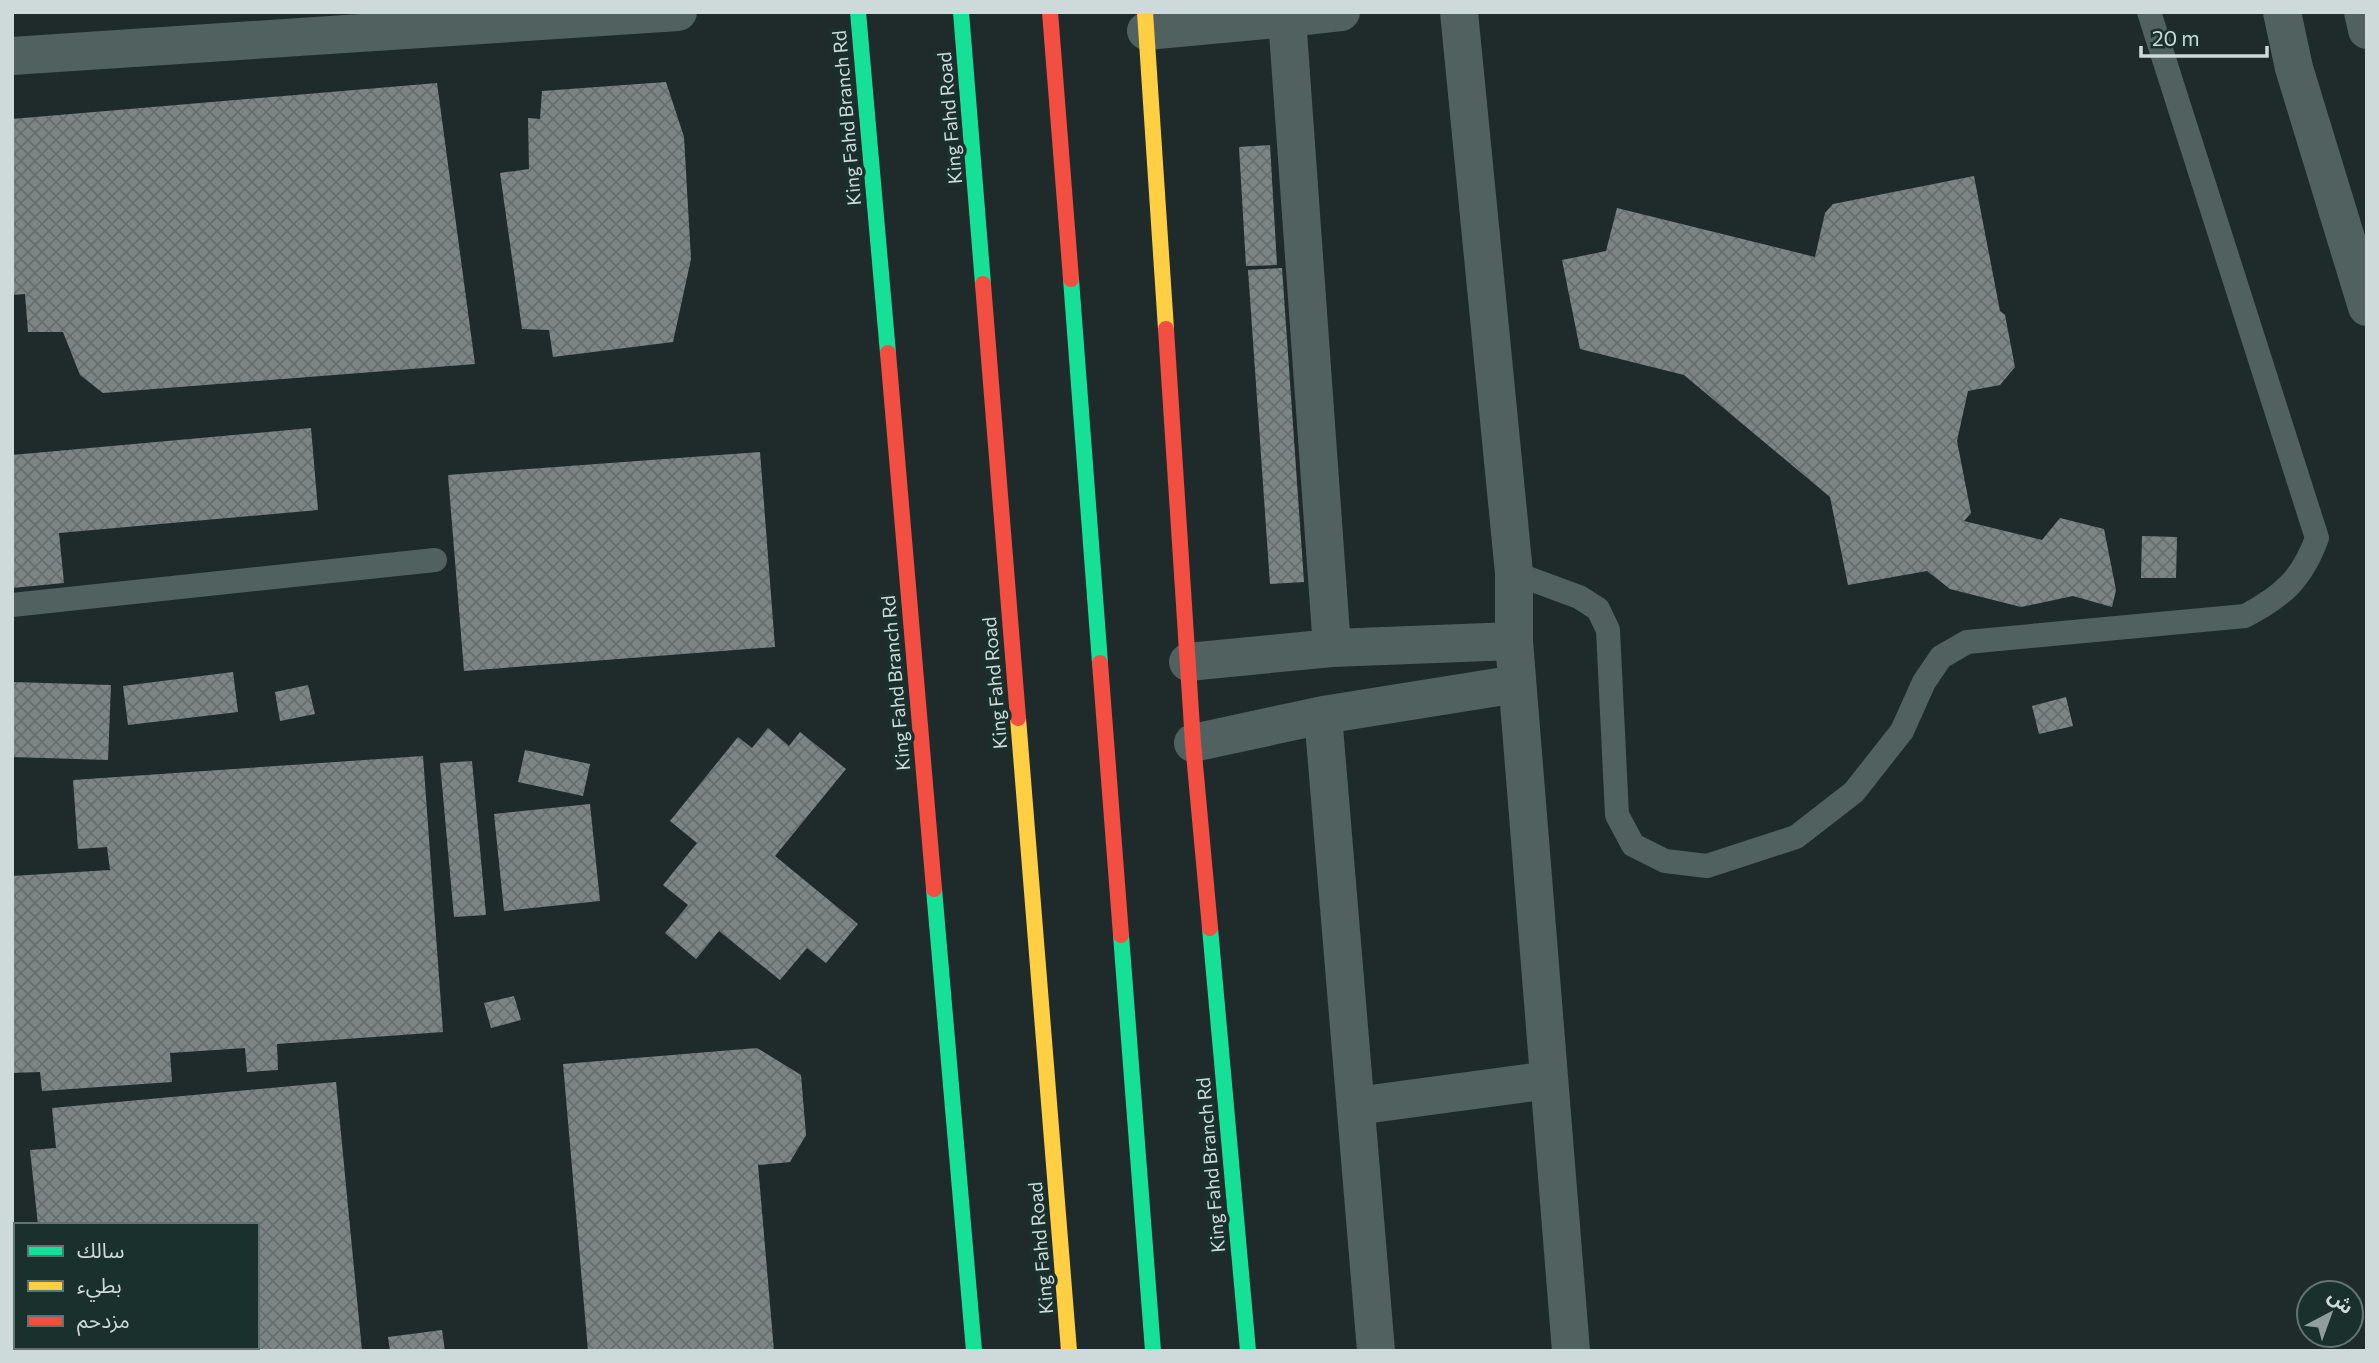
<svg xmlns="http://www.w3.org/2000/svg" width="2379" height="1363" font-family="Commissioner,'Noto Sans Arabic',sans-serif">
<defs>
<pattern id="building-cross-hatch" width="8" height="8" patternUnits="userSpaceOnUse" patternTransform="scale(1.75)"><rect width="8" height="8" fill="#7b8684"/><path d="M0 0l8 8M0 8l8-8" fill="none" stroke="#666e6d"/></pattern>
</defs>
<rect width="100%" height="100%" fill="#1f2b2a"/>
<!-- building -->
<path fill="url(#building-cross-hatch)" d="M666 82 684 137 691 259 673 342 553 357 549 330 522 329 500 173 529 169 528 118 540 119 542 91Z
M437 83 475 364 103 393 80 375 63 332H28L25 294 12 295V119Z
M1270 145 1277 265 1246 266 1239 147Z
M1974 176 2000 311 2005 315 2015 367 2000 385 1968 391 1957 441 1971 513 1964 521 2042 540 2060 518 2104 529 2116 590 2112 607 2073 596 2021 607 1950 589 1927 571 1848 585 1830 497 1684 375 1580 349 1562 260 1606 251 1617 208 1815 257 1825 213 1833 204Z
M1282 268 1304 582 1270 584 1248 270Z
M311 428 318 510 59 533 64 583 12 588V455Z
M760 452 775 647 464 671 448 475Z
M2142 536 2177 537 2176 578H2141Z
M233 672 238 712 128 725 123 686Z
M12 682 111 685 108 760 12 757Z
M308 685 315 714 280 721 275 692Z
M2066 697 2073 726 2039 734 2032 706Z
M768 728 789 746 800 732 846 769 775 856 858 924 826 963 807 948 780 980 719 931 696 959 665 933 688 905 663 885 697 843 670 821 738 737 752 748Z
M525 750 590 764 583 796 518 782Z
M423 756 443 1032 277 1044 278 1070 247 1072 245 1048 170 1053 172 1082 42 1091 40 1072 12 1073V876L110 870 107 847 78 849 73 780Z
M472 761 486 915 454 917 440 763Z
M590 804 600 901 504 911 494 814Z
M514 996 521 1020 491 1028 484 1003Z
M757 1048 801 1075 806 1135 790 1162 758 1165 774 1351H588L563 1064Z
M336 1082 362 1351H50L49 1347H257V1225H38L30 1150 56 1148 52 1108Z
M442 1330 445 1351H390L388 1337Z"/>
<g fill="none" stroke-linecap="round" stroke-linejoin="round">
<!-- lane -->
<path stroke="#50615f" stroke-width="24" d="M1514 573 1579 597 1598 609 1608 630 1617 815 1633 845 1665 861 1707 866 1796 837 1854 792 1902 731 1924 682 1941 657 1967 642 2245 616C2283 596 2302 579 2317 538L2149 12
M12 605 435 560"/>
<!-- street -->
<path stroke="#50615f" stroke-width="38" d="M1459 12 1514 573V641L1571 1351
M2282 12 2294 68 2367 307
M2363 12 2367 30
M1146 31 1287 18
M12 56 678 12
M1332 648 1514 641
M1188 662 1332 648 1287 18 1341 12
M1323 715 1376 1351
M1193 743 1323 715 1517 684
M1356 1106 1549 1080"/>
<!-- fast -->
<path stroke="#16e098" stroke-width="16" d="M858 12 888 353
M961 12 983 284
M1071 279 1100 663
M934 889 974 1351
M1210 928 1248 1351
M1121 935 1153 1351"/>
<!-- slow -->
<path stroke="#ffcf43" stroke-width="16" d="M1145 12 1166 329
M1018 718 1069 1351"/>
<!-- jam -->
<path stroke="#f24e42" stroke-width="16" d="M1050 12 1071 279
M983 284 1018 718
M1166 329 1193 743 1210 928
M888 353 934 889
M1100 663 1121 935"/>
</g>
<g text-anchor="middle" dominant-baseline="central" stroke-width="7" stroke-linejoin="round" paint-order="stroke">
<!-- street labels -->
<g font-size="19" fill="#cddad9" stroke="#1a302d">
<text transform="translate(846 118) rotate(-95)">King Fahd Branch Rd</text>
<text transform="translate(949 118) rotate(-95)">King Fahd Road</text>
<text transform="translate(895 683) rotate(-95)">King Fahd Branch Rd</text>
<text transform="translate(994 683) rotate(-95)">King Fahd Road</text>
<text transform="translate(1210 1165) rotate(-95)">King Fahd Branch Rd</text>
<text transform="translate(1040 1248) rotate(-95)">King Fahd Road</text>
</g>
</g>
<!-- border -->
<rect width="2379" height="1363" fill="none" stroke="#cddad9" stroke-width="28"/>
<!-- legend -->
<rect x="14" y="1223" width="245" height="126" fill="#1a302d" stroke="#627472" stroke-width="2"/>
<rect x="28" y="1246" width="35" height="10" fill="#16e098" stroke="#627472" stroke-width="2"/>
<text x="77" y="1258" font-size="21" fill="#cddad9">سالك</text>
<rect x="28" y="1281" width="35" height="10" fill="#ffcf43" stroke="#627472" stroke-width="2"/>
<text x="77" y="1293" font-size="21" fill="#cddad9">بطيء</text>
<rect x="28" y="1316" width="35" height="10" fill="#f24e42" stroke="#627472" stroke-width="2"/>
<text x="77" y="1328" font-size="21" fill="#cddad9">مزدحم</text>
<!-- north arrow -->
<g transform="translate(2330 1314) rotate(41)"><circle r="33" fill="#1a302d" stroke="#627472" stroke-width="2"/>
<path d="M0-5L12 26L0 18L-12 26Z" fill="#909d9c"/>
<text y="-10" font-size="19" font-weight="bold" text-anchor="middle" fill="#cddad9">ش</text>
</g>
<!-- scale -->
<path d="M2141 46v10h126v-10" fill="none" stroke="#cddad9" stroke-width="3.5"/>
<text x="2152" y="46" font-size="21" fill="#cddad9" stroke="#1a302d" stroke-width="5" paint-order="stroke">20 m</text>
</svg>
